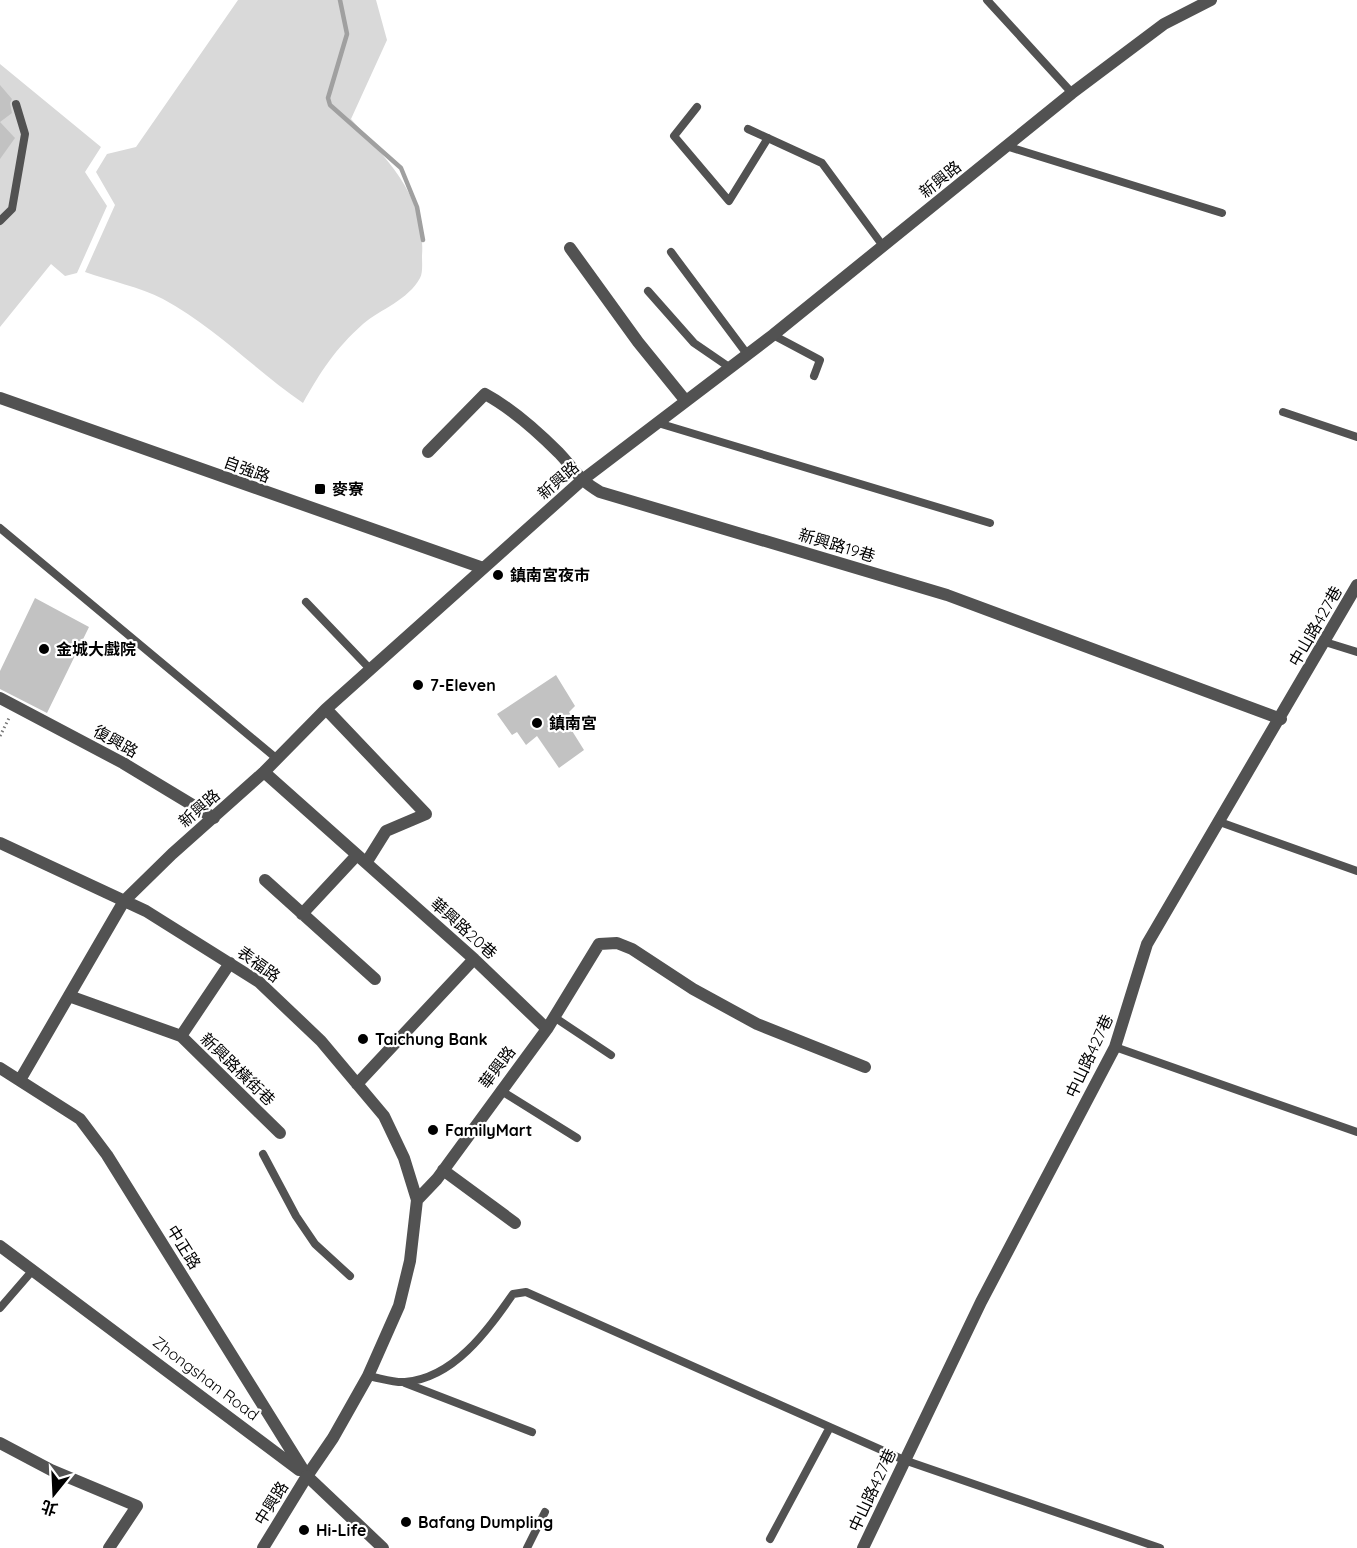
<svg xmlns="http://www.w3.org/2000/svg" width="1357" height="1548" font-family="Quicksand,'Noto Sans TC',sans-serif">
<rect width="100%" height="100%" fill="#fff"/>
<!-- green -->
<path fill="#d9d9d9" d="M238 0H376L387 40 351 119C388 161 426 196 422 256 422 262 423 273 420 278 408 300 381 309 363 324 335 349 321 371 303 403 255 370 215 327 163 299 140 287 110 281 85 272L115 205 96 172 107 154 136 147Z
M0 64 101 147 85 172 107 206 77 273 65 276 51 264 0 327Z"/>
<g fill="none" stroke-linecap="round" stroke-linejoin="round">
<!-- stream -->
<path stroke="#a0a0a0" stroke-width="4.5" d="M340 0 347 34 328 98 330 105 401 168 417 207 423 240"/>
</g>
<!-- building -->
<path fill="#c2c2c2" d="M0 85 12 99 10 103 12 113 0 122 15 138 0 159Z
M35 598 89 627 47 713 0 689V671Z
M556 675 575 706 569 712 574 720 569 726 584 750 559 768 537 736 526 745 517 732 512 735 497 714Z"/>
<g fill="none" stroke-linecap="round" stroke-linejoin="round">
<!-- path -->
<path stroke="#747474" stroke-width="3" stroke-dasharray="1.5 3" stroke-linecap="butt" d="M0 736 10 716"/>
<!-- service -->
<path stroke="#525252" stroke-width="8" d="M987 0 1072 93
M697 107 674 136 729 201 768 138
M748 129 822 163 883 246
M1006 146 1222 213
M0 221 12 209 25 134 16 104
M671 252 747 354
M648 291 694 343 729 367
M773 335 820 360 814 376
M1283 412 1357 437
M658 423 990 523
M0 528 276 758
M306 602 371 670
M1325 642 1357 652
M1217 821 1357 871
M554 1017 611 1055
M1115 1047 1357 1132
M500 1090 577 1138
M263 1154 296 1216 315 1244 350 1276
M0 1308 33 1270
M368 1376C380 1378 394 1383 405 1382 454 1378 487 1331 513 1294L526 1292 904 1460 1160 1548
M405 1383 532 1432
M770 1539 830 1427
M527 1548 545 1512"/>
<!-- minor -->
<path stroke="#525252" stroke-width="12" d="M570 248 638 342 685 400
M0 398 483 568
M428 452 485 394C511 408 538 432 559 453 575 470 578 479 600 492L947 595 1281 719
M0 698 123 763 214 818
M326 709 426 814 386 831 366 863
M264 772 474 959 547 1029
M0 843 146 911 259 982 321 1041 384 1116 404 1158 417 1200
M265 880 375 979
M302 914 357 855
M69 996 181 1036 280 1133
M181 1036 230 963
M0 1068 80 1119 107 1155 307 1476
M20 1080 124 901 172 854 264 772 326 709 581 481 773 335 1072 93 1164 24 1211 0
M357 1084 474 959
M443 1170 515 1223
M0 1246 299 1470
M0 1443 51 1470 137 1506 109 1548
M307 1476 333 1438 368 1376 399 1306 410 1261 417 1200 437 1179 547 1029 599 944 617 943 632 949 693 989 757 1024 865 1067
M863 1548 981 1302 1115 1047 1147 944 1357 585"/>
<!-- tertiary -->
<path stroke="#525252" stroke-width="12" d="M263 1548 307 1476 383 1548"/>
</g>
<!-- markers -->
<g fill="#000" stroke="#fff" stroke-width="2">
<rect x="314" y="483" width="12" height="12" rx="3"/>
<circle cx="498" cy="575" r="6"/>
<circle cx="44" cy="649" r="6"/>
<circle cx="418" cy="685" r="6"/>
<circle cx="537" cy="723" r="6"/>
<circle cx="363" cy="1039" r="6"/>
<circle cx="433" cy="1130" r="6"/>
<circle cx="406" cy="1522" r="6"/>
<circle cx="304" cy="1530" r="6"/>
</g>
<g text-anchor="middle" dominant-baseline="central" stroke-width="4.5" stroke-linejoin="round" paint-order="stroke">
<!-- street labels -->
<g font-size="16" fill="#000" stroke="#fff">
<text transform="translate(940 179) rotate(-39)">新興路</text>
<text transform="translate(247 469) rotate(20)">自強路</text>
<text transform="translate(558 480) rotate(-41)">新興路</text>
<text transform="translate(837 545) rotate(17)">新興路19巷</text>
<text transform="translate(1315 626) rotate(-60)">中山路427巷</text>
<text transform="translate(116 741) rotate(29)">復興路</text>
<text transform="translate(199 808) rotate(-41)">新興路</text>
<text transform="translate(464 928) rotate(42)">華興路20巷</text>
<text transform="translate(259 964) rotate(36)">表福路</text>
<text transform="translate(1089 1056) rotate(-65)">中山路427巷</text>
<text transform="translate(497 1067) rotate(-53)">華興路</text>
<text transform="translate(238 1069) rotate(44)">新興路橫街巷</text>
<text transform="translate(184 1247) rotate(58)">中正路</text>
<text transform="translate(206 1378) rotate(37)">Zhongshan Road</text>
<text transform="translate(872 1490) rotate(-65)">中山路427巷</text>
<text transform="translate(271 1503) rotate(-58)">中興路</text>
</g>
<!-- poi labels -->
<g font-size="16" font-weight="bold" fill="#000" stroke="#fff" text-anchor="start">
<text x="332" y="489">麥寮</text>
<text x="510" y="575">鎮南宮夜市</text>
<text x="56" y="649">金城大戲院</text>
<text x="430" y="685">7-Eleven</text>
<text x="549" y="723">鎮南宮</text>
<text x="375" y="1039">Taichung Bank</text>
<text x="445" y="1130">FamilyMart</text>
<text x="418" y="1522">Bafang Dumpling</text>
<text x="316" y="1530">Hi-Life</text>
</g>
</g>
<!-- north arrow -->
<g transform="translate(54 1494) rotate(198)" stroke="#ffffff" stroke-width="4.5" paint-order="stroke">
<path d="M0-4.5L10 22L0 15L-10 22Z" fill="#000000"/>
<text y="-9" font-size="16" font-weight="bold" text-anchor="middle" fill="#000000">北</text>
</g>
</svg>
